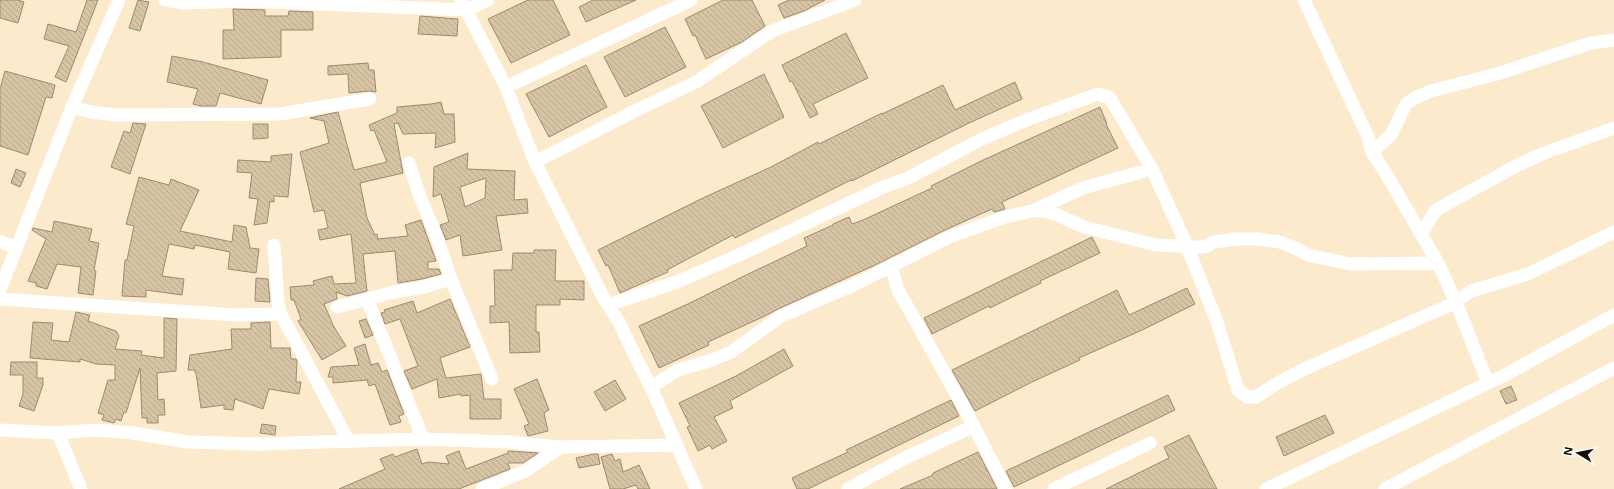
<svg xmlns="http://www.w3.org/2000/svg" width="1614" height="489" font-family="'Noto Sans',sans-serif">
<defs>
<pattern id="building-back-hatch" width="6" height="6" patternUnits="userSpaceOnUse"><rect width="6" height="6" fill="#d6c4a4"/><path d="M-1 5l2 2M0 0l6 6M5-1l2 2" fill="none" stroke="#b7a78c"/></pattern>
</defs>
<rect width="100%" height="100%" fill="#fceacc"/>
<!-- building -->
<path fill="url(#building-back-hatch)" stroke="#9b8b6f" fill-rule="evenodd" d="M0 0H18L24 2 18 23 0 18Z
M87 0H98L66 82 55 77 69 46 44 39 48 24 76 32Z
M138 0 149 2 140 31 129 28Z
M528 0H553L570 35 511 63 488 19Z
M593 0H636L586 22 579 7Z
M723 0H752L765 26 742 42 706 59 695 35 693 36 685 19Z
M789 0H825L804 11 784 18 778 5Z
M233 9 265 10V16H288L289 11 313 12V30H281V57L223 59V30H234Z
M420 16 458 19 457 36 418 34Z
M665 27 686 67 625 97 604 57Z
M846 33 868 78 813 104 818 114 810 118 792 81 790 82 782 65Z
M172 56 203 62 268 80 261 104 220 93 216 106H201L193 104 198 89 167 82Z
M368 63 369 70H374L376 92 369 91 349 93 348 74 328 75V66Z
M586 65 607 107 549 137 526 94Z
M5 71 55 85 52 98 46 97 28 155 0 146V89Z
M764 74 784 117 723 148 701 106Z
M1015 82 1022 99 967 124 852 181 851 180 735 238 733 235 667 270 668 272 622 292 620 293 608 265 606 266 598 250 705 197 771 167 818 142 819 144 882 113V114L943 85 955 110Z
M441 102 444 114H454L455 142 435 148 436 133 403 134 398 123 394 124 403 173 360 183 367 218 375 235 377 234 378 239 408 236 405 225 421 220 436 261 428 262V269H439L441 274 422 279 398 283 395 251 363 254 367 291 347 296 336 292 337 299 324 304 334 327 346 346 322 360 298 321 301 319 294 300H291L290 287 314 285 313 281 332 276 334 284 356 283 351 234 320 240 318 230 328 228 324 210 314 212 300 152 329 143 324 121 310 118 338 112 354 170 387 162 374 130 371 131 369 125 397 113V107L431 104Z
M1100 107 1107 124H1106L1118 148 1002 202 1005 209 994 212 992 209 945 230 873 266 778 309 765 316 708 342 709 345 659 368 639 326 690 303 740 278 807 246 804 238 833 225V224L849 217 852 224 863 220 932 188 931 186 981 161Z
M133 123 146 124 130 174 111 167 124 131 130 133Z
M253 124H268V138L253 139Z
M468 153 467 169 515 171 514 200 527 199 528 213 496 216 502 250 463 256 460 235 446 240 440 225 449 222 441 194 433 197 434 167ZM486 178 485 198 465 207 460 187Z
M292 154 288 197 274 196V202L270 201 267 223 254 225 258 199 249 198 252 173 237 172 238 160 271 162V156Z
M16 169 26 173 20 187 11 183Z
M139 177 169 185 171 179 199 190 180 231 232 242 234 225 246 227 250 248 259 249 256 273 228 269 230 252 195 245 194 249 169 244 162 276 184 279 182 295 146 290V297L122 296 125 260H127L134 226 126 224Z
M54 221 92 229 89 241 99 243 94 270 96 271 93 295 78 293 81 267 57 264 47 289 36 286V283L28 281 46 239 32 230 33 228 52 232Z
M1092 237 1100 253 1040 281 1041 283 990 308 989 306 932 334 924 318Z
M534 250H556L555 281H584V300L560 299V305H536V332H539L540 352 510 353 509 322 490 323V306H495L494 270H512L513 253H534Z
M256 278 268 279 270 302 255 301Z
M1187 288 1195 304 1140 331 1079 358 1080 360 1032 382 975 411 952 370 1117 290 1129 315Z
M450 299 470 347 440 358 446 378 481 374 484 399H501V419H470V395L461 396V394L439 398 437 379 412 389 404 371 418 366 400 319 385 324 381 313 385 312 384 310 413 301 417 313Z
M76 312 90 315 88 321 116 331 119 336 115 349 142 351 141 355 164 358V318L177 319 176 371 157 373 158 400 164 399 165 415H158V423H147V418H142L140 368 126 413 124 412 121 421 116 419 114 423 102 420 104 415 98 413 108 380H115V365L96 364 80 359V362L30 358 33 322 53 323 51 340 69 342Z
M366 319 373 335 365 338 359 321Z
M270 322 271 348H290L291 359H296L297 361 296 382H301L299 394 269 389 263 409 235 399 233 410 224 409V405L201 408 196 373H195V370H188L190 355 232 349 231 329H251V323Z
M365 344 371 365 378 363 382 372 387 370 404 414 399 416 401 422 390 425 375 384 369 386 367 380 333 383V377H328L331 367 359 365 354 348Z
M784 349 793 366 730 401 733 408 714 417 727 441 712 449 710 445 698 451 687 427 690 426 679 403 736 376Z
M11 362H37V378H43V385L34 411 19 406 23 394V375H10Z
M537 379 549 410 544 413 548 431 528 436 524 426 529 424 514 389Z
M615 380 626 399 605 411 594 392Z
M1511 386 1517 400 1506 404 1500 391Z
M1168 395 1175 410 1014 487 1006 471Z
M951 400 959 416 808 489H797L792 478 848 452 846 450Z
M1325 415 1334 433 1284 456 1276 437Z
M262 424 276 426 275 435 260 433Z
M1189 435 1217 489H1106L1169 458 1164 447Z
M417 449 422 464 428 462 449 464 446 456 459 451 466 469 508 453V451L538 453 523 463H508L510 469 459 489H339L385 469 380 459 393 454 395 457Z
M978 452 997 489H900L933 475V473Z
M594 454H598L600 464 579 468 576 458Z
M612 454 615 461 620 459 623 472 639 465 650 489H638L636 485 623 489H610L601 457Z"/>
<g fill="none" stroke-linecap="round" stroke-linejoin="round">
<!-- minor -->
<path stroke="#fff" stroke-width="13" d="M165 0 184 3 248 1 467 10 488 0
M461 0 506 87 535 162 603 297 619 322 636 358 651 387 696 489
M1304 0 1368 137 1372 152 1388 177 1438 263 1456 302 1488 383
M506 87 691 0
M72 107 91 112 116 115 280 114 370 99
M1372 152 1391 135 1406 104 1415 98 1431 91 1497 74 1591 43 1614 40
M535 162 639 109 696 82 772 31 855 0
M409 163 420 197 436 235 451 279 492 379
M1032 211 1083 188 1152 169
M1421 234 1436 210 1516 166 1544 153 1614 128
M0 241 16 248
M274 245 278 303 281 314 348 440
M891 266 898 290 967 413 1006 489
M0 290 72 107 119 0
M0 299 235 315 281 314
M367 299 423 439
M608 305 677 282 739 255 881 188 908 178 982 139 1029 119 1098 94 1110 98 1152 169 1187 246 1217 322 1238 390 1247 397H1256L1276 384 1302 370 1452 304 1471 291 1528 274 1614 232
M337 307 394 292 424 287 451 279
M651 387 678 370 709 361 731 352 781 316 856 284 949 237 1005 217 1031 211H1042L1055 214 1084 227 1156 245 1202 247 1207 246 1213 242 1237 239H1257L1280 242 1295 248 1308 255 1350 264 1438 263
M0 430 58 433 96 430 133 433 187 442 257 444 423 439 508 442 561 447 677 445
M58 433 81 489
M482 489 525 471 561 447
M848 489 903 459 974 426
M1054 489 1150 443
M1266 489 1503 376 1614 315
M1385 489 1614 368"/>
</g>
<!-- north arrow -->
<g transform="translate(1578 453) rotate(280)" stroke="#ffffff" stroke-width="3" paint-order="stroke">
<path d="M0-3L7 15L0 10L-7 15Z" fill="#130d04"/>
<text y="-6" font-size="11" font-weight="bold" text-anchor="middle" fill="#130d04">N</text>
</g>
</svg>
